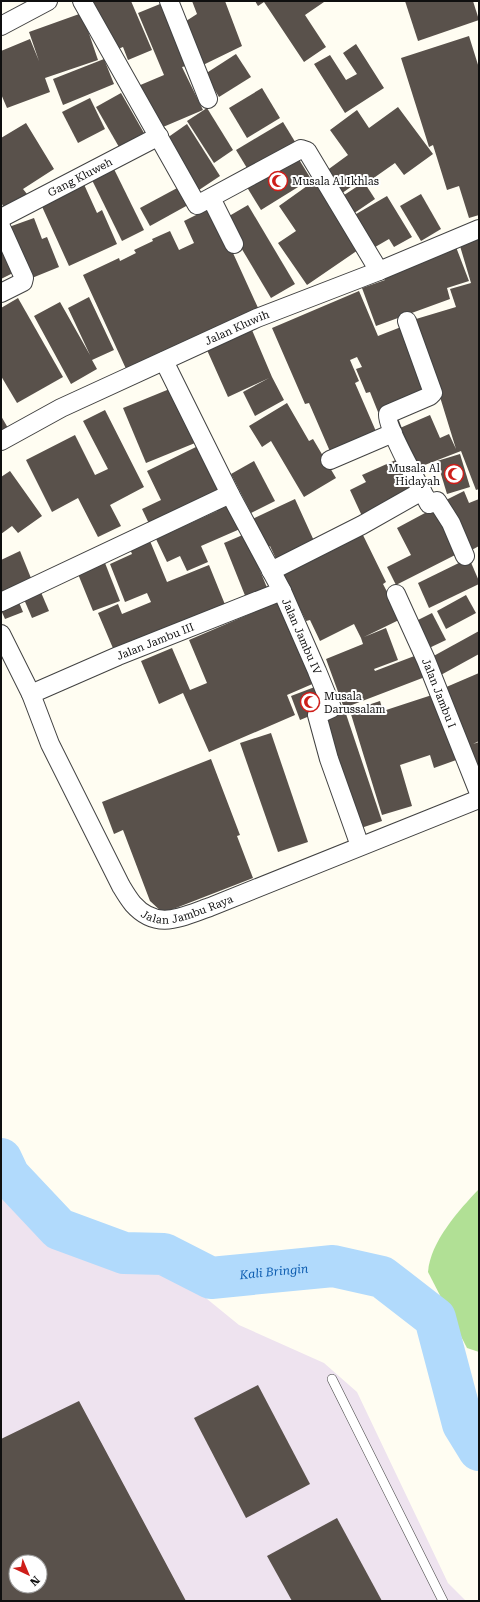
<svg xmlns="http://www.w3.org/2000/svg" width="480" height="1602" font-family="'Roboto Serif',serif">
	<rect width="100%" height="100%" fill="#fffdf2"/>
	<path fill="#eee3ef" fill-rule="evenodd" d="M1,1173L39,1228L112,1261L169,1268L239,1325L324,1363L357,1392L448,1583L466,1601H1ZM16,1562H40V1586H16Z"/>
	<path fill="#b1e095" d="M479,1189V1352L467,1348L428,1272C430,1242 459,1210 479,1189Z"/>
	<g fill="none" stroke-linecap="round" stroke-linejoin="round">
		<path stroke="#b1dafc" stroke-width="42" id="s1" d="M1,1159L9,1176L59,1229L124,1253L164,1254L211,1278L333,1266L382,1277L435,1318L463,1424L479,1450"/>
	</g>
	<g fill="#59514b" fill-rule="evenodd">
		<polygon points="91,1 131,1 152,50 128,60 123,47 113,51"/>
		<polygon points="192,1 225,1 242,46 203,65 183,23 197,14"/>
		<polygon points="255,1 323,1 324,2 305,15 326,47 304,62 264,2 258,6"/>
		<polygon points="405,1 473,1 479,20 418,41"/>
		<polygon points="160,4 186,66 182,67 203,110 156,130 138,86 164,75 138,13"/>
		<polygon points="82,13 98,60 45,78 50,92 7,108 1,94 1,51 30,39 39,61 29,32"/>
		<polygon points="469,36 479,68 479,215 469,218 459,186 447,190 433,145 429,147 401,58"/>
		<polygon points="356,44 384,88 345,113 314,64 330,55 346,80 357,74 343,53"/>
		<polygon points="236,54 251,77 219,97 205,74"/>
		<polygon points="104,59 114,84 63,105 53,79"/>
		<polygon points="262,88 280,118 247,138 229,108"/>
		<polygon points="121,93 144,133 119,147 96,107"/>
		<polygon points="90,98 105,129 78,143 62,112"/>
		<polygon points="398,107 433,154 404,175 395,163 368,182 365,177 338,196 322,174 348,155 330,130 357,110 369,128"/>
		<polygon points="207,108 233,150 214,163 187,121"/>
		<polygon points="283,122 297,145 250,173 236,150"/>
		<polygon points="26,123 54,169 23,189 27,194 4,208 1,202 1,138"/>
		<polygon points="187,124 220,176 199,190 167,138"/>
		<polygon points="295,153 311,179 261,210 245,184"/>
		<polygon points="113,167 144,230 122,241 91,178"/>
		<polygon points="82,180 97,213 102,210 117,244 69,266 39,200"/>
		<polygon points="314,181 361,248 307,285 278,243 296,231 279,206"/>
		<polygon points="364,182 375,199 350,216 338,199"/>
		<polygon points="179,187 188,205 150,226 140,208"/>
		<polygon points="421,194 441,229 421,241 400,206"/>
		<polygon points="387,196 412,237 394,247 389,239 370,250 351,217"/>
		<polygon points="248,205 295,284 271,298 224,219"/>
		<polygon points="212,207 259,310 127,371 83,275 119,258 120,261 136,253 134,250 153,241 152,239 170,231 179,250 194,243 184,221"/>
		<polygon points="34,218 42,239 47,237 59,267 27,280 6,228"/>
		<polygon points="479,238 479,489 476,490 461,451 417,468 400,428 430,415 440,438 449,434 456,449 416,319 456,307 450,289 471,283 460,246"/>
		<polygon points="1,243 15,272 1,279"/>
		<polygon points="456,247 469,281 447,288 450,299 376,326 362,288 385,280 383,274"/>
		<polygon points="359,291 378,336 401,327 428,391 378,412 370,392 366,393 356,369 362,367 357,357 350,360 359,381 355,383 378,436 332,456 309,403 305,404 272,328"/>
		<polygon points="89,297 114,350 92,360 97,369 71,384 34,316 60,302 90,355 68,308"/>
		<polygon points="18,298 63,377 17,403 1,376 1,308"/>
		<polygon points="252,330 272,377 284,400 255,416 243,392 269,378 228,397 207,350"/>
		<polygon points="172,388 195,443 146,463 123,408"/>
		<polygon points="287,403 309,441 313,439 336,478 304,497 271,441 262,447 249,426"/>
		<polygon points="105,410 144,487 110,505 121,526 98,537 78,498 52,512 26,460 75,435 95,475 108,469 83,421"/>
		<polygon points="1,416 8,428 1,432"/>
		<polygon points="198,446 222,496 152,530 142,509 161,500 147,471"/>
		<polygon points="460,454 470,487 447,494 437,461"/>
		<polygon points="398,459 413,491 362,516 350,490 366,482 362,475"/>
		<polygon points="254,461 275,501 251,513 231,474"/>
		<polygon points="10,471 42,516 18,533 12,526 1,534 1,477"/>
		<polygon points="464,491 469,503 479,499 479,546 468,552 444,501"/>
		<polygon points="227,499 240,529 201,546 208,562 187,571 180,556 167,562 156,539 217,511 215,505"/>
		<polygon points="295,499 315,543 277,561 270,546 264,549 250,520"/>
		<polygon points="438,506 461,552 396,585 387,567 411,555 397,528"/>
		<polygon points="361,531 386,582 383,584 401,619 364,637 386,628 398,660 374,669 375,671 417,655 425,677 344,708 326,659 363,644 361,638 354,624 320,641 310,620 306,621 283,574"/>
		<polygon points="245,534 268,590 246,598 224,543"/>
		<polygon points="150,541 167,582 209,565 226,607 115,653 98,613 118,604 122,614 151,602 147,593 125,602 110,564 132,554 130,549"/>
		<polygon points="20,551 33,583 1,597 1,560"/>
		<polygon points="469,558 479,581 479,584 429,608 418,583"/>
		<polygon points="105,563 120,601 93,611 78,574"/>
		<polygon points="40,590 49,611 32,618 23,597"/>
		<polygon points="466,595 476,613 446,629 437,611"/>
		<polygon points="18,600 23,612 5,619 1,610"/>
		<polygon points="282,600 317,682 287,695 295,715 209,752 183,693 159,704 141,661 172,648 190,690 207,683 189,640"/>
		<polygon points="432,613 446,640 427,649 414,622"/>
		<polygon points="479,631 479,654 439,676 430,658"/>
		<polygon points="479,673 479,741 473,744 479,742 479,772 444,688"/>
		<polygon points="320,685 329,708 300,720 291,696"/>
		<polygon points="435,694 459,759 434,768 430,755 400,765 412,806 382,815 350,711 380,701 383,711"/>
		<polygon points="344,708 382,821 358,829 320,716"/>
		<polygon points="271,733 308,842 278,852 240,743"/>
		<polygon points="211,759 240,835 237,836 253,878 163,913 150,901 123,830 114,834 102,802"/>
		<polygon points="258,1385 310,1484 246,1518 194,1418"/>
		<path d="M79,1401L186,1601H1V1439ZM16,1562H40V1586H16Z"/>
		<polygon points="337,1518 382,1601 292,1601 267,1556"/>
	</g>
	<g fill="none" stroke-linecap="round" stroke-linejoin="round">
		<g stroke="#424242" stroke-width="10">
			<polyline id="lane" points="332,1379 443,1601"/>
		</g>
		<g stroke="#424242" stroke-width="20">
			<g id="street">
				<polyline points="82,1 197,205 301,149 307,151 379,271"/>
				<polyline points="169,1 208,99"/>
				<polyline points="1,26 48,1"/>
				<polyline points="211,198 234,244"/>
				<path id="s2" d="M1,218L159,136"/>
				<polyline points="1,227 24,278 23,282 1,293"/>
				<path d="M407,321L433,393L430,396L388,414C385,425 422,491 429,504L437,501L451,523L465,556"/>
				<path id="s3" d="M164,361L230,494L282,591L317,671L332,708L317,715L329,759L360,846"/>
				<path id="s4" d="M1,441L61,408L257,318L379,271L479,229"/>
				<polyline points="330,460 393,433"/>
				<polyline points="271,571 362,525 422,491"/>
				<path id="s5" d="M396,594L426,660L479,793"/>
				<polyline points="1,602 230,494"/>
				<path id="s6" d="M1,634L31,694L50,744L121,886C124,891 128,898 133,904C157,931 181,917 210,907L479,799"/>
				<path id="s7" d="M31,694L118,656L282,591"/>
			</g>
		</g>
		<use href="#lane" stroke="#fff" stroke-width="9"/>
		<use href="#street" stroke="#fff" stroke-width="18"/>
	</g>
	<defs>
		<g id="mosque-ring" transform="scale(1)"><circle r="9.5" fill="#fff" stroke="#ce1e19" stroke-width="1.5"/><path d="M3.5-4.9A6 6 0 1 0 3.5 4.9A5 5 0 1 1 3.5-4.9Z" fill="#ce1e19"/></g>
	</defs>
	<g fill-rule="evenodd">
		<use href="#mosque-ring" x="278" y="181"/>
		<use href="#mosque-ring" x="454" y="474"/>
		<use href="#mosque-ring" x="310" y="702"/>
	</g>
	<g text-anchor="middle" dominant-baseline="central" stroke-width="4" stroke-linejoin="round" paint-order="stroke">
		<g font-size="11" fill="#0f0f0f" stroke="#fff">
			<text stroke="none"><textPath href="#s2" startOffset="89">Gang Kluweh</textPath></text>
			<text stroke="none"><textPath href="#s4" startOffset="262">Jalan Kluwih</textPath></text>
			<text stroke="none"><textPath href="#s3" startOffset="308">Jalan Jambu IV</textPath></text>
			<text stroke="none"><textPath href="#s7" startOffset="135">Jalan Jambu III</textPath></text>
			<text stroke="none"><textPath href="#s5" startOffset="108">Jalan Jambu I</textPath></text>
			<text stroke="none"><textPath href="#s6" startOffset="361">Jalan Jambu Raya</textPath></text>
		</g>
		<g font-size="11" fill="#0f0f0f" stroke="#fff" text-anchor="start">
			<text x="292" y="181">Musala Al Ikhlas</text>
			<text x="440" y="468" text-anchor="end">Musala Al<tspan x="440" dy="13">Hidayah</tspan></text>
			<text x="324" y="696">Musala<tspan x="324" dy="13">Darussalam</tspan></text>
		</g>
		<g font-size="12" font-style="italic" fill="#0b5baf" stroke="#fff">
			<text stroke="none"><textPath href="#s1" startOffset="317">Kali Bringin</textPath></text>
		</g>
	</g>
	<rect width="480" height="1602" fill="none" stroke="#0f0f0f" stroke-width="4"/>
	<g transform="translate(28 1574) rotate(136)"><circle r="19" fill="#ffffff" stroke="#9f9f9f"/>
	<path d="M0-3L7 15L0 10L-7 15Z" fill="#ce1e19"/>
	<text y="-6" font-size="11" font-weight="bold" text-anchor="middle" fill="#0f0f0f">N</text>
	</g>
</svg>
